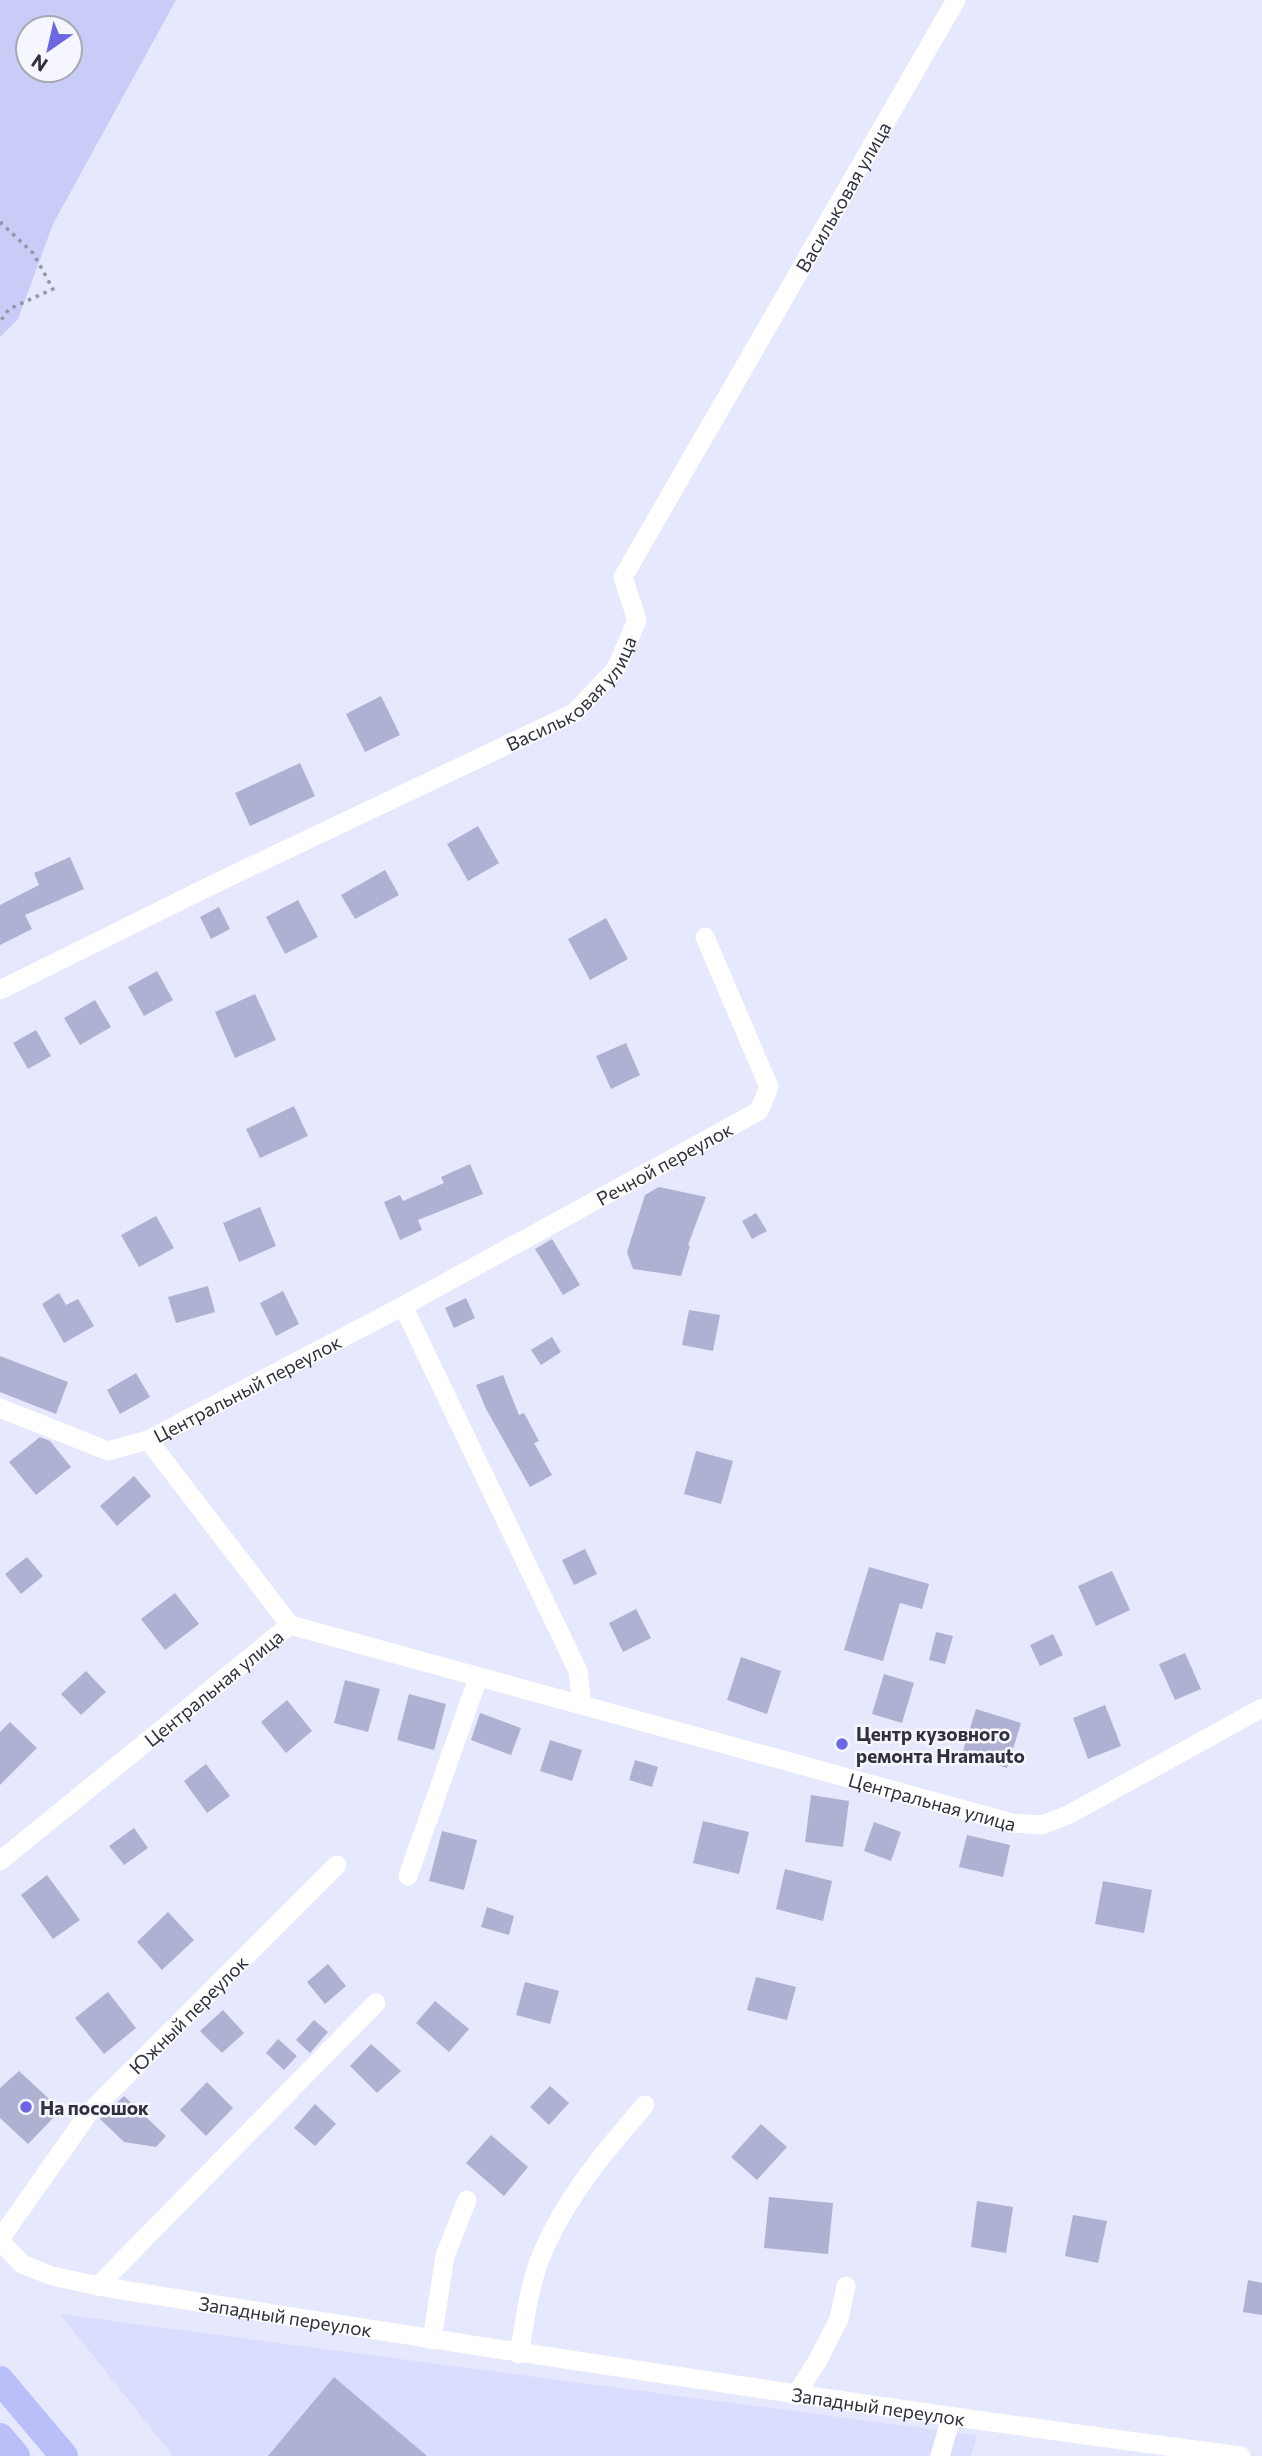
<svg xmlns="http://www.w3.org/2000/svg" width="1262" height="2456" font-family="Commissioner,sans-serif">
	<rect width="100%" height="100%" fill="#e6e8fd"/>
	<polygon fill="#dbddfe" points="60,2314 952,2432 977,2436 971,2456 173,2456"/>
	<path fill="#c9ccf6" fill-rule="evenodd" d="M0,0H176L53,224L18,319L0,337ZM28,28H70V70H28Z"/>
	<g fill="#afb1d2">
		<polygon points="381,696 400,735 365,752 346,714"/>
		<polygon points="300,763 315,796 250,826 235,793"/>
		<polygon points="478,826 499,863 468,881 447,844"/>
		<polygon points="70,857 84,889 25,915 32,929 0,945 0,905 39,885 34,873"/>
		<polygon points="385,870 399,895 355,919 341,895"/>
		<polygon points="298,900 318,937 285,954 266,917"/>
		<polygon points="219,907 230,929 211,939 200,917"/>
		<polygon points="606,918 628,959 590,980 568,939"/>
		<polygon points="157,971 173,1000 144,1016 128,987"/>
		<polygon points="255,994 276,1040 235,1058 215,1012"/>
		<polygon points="95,1000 111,1027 80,1045 64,1018"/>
		<polygon points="36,1030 51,1056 28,1069 13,1043"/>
		<polygon points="626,1043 640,1075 611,1089 596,1056"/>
		<polygon points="294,1106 308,1136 260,1158 246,1129"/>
		<polygon points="470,1164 483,1194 418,1220 422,1230 400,1240 384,1202 400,1195 403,1201 444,1183 441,1177"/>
		<polygon points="659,1187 706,1197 688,1245 690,1246 681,1276 633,1269 627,1252 645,1195"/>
		<polygon points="260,1207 276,1246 239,1262 223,1223"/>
		<polygon points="756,1213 767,1231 752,1239 742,1221"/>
		<polygon points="156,1216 174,1248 139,1267 121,1235"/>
		<polygon points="552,1239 580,1285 563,1295 535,1249"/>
		<polygon points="208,1286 215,1312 176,1323 168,1297"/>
		<polygon points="283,1291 299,1324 276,1336 260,1303"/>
		<polygon points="59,1293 66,1305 78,1299 94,1326 64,1343 42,1304"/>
		<polygon points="466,1298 475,1318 454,1328 445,1308"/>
		<polygon points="689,1310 720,1315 713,1351 682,1345"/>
		<polygon points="552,1337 561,1352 541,1365 531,1350"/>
		<polygon points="0,1356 68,1382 56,1414 0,1392"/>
		<polygon points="136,1373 150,1397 120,1414 107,1390"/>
		<polygon points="503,1375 519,1415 524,1413 539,1441 534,1443 552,1475 530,1487 486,1409 476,1385"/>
		<polygon points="40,1437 50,1441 71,1467 36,1495 9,1462"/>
		<polygon points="696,1451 733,1461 721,1504 684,1494"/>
		<polygon points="134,1476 151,1496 117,1526 100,1506"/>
		<polygon points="585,1549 597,1574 574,1585 562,1560"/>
		<polygon points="27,1557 43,1576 21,1594 5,1574"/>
		<polygon points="869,1567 929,1584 922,1609 900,1603 883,1661 844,1650"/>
		<polygon points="1112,1571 1130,1610 1096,1626 1078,1586"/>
		<polygon points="175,1593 199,1624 165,1650 141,1619"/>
		<polygon points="636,1609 651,1638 623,1652 609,1623"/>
		<polygon points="936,1632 953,1636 945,1664 929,1660"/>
		<polygon points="1053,1634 1063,1655 1040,1666 1030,1645"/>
		<polygon points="1185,1653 1201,1689 1175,1700 1159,1664"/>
		<polygon points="741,1657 781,1671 767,1714 727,1700"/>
		<polygon points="86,1671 106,1692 81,1715 61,1694"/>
		<polygon points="884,1674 914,1683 902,1723 872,1714"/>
		<polygon points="345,1680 380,1689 368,1732 334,1723"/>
		<polygon points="409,1694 446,1704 434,1750 397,1740"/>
		<polygon points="287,1700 312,1731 286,1753 261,1722"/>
		<polygon points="1105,1705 1121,1746 1088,1759 1073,1718"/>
		<polygon points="976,1709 1021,1723 1007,1768 962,1754"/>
		<polygon points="480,1713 521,1728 511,1755 471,1740"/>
		<polygon points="10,1722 37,1748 0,1785 0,1732"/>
		<polygon points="550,1740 582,1750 572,1781 540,1771"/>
		<polygon points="635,1760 658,1767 652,1787 629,1780"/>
		<polygon points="206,1764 230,1796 207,1813 184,1781"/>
		<polygon points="811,1795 849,1801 843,1847 805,1842"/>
		<polygon points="703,1821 749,1832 739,1874 693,1863"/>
		<polygon points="874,1822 901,1832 891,1861 864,1851"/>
		<polygon points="134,1828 148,1848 124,1865 109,1846"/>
		<polygon points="442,1831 477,1840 464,1890 429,1881"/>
		<polygon points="967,1835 1010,1845 1003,1877 959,1867"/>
		<polygon points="785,1869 832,1881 823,1921 776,1909"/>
		<polygon points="47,1875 80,1920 53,1939 21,1895"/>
		<polygon points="1103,1881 1152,1890 1144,1933 1095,1924"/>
		<polygon points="487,1907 514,1916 509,1935 481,1927"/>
		<polygon points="168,1912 194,1940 162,1970 137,1942"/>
		<polygon points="328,1964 346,1986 325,2004 307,1982"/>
		<polygon points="756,1977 796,1987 787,2020 747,2010"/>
		<polygon points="525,1982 559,1991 550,2024 516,2015"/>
		<polygon points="108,1992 136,2028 104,2054 75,2018"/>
		<polygon points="435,2001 469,2029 449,2052 416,2023"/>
		<polygon points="223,2010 244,2033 222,2053 200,2031"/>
		<polygon points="314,2020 328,2032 310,2053 296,2040"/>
		<polygon points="278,2039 297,2056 284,2070 266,2053"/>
		<polygon points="371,2044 401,2071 377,2093 350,2066"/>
		<polygon points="19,2071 61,2110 28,2144 0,2118 0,2088"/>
		<polygon points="207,2082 233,2108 206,2136 180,2110"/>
		<polygon points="550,2086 569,2103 549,2125 530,2107"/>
		<polygon points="124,2096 166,2136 156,2147 124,2142 100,2119"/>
		<polygon points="315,2104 336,2124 315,2146 294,2128"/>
		<polygon points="761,2124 787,2147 757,2180 731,2157"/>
		<polygon points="491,2135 528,2167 504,2196 466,2163"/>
		<polygon points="769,2197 833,2203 828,2254 764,2248"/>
		<polygon points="977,2201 1013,2207 1006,2253 971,2247"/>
		<polygon points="1073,2215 1107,2221 1098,2263 1065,2256"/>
		<polygon points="1248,2280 1262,2283 1262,2315 1243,2312"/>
		<polygon points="334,2377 427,2456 268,2456"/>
	</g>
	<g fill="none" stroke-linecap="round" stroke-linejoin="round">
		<polyline stroke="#9496a7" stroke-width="3.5" stroke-dasharray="3.5 5" stroke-linecap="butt" points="0,222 33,253 53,289 9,309 0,322"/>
		<g stroke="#fff" stroke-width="19">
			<path id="s1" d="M0,990L212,885L574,713L616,669L637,620L623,577L956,0"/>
			<polyline points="403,1306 578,1671 582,1705"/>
			<polyline points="0,1408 108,1451 148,1440"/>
			<path id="s2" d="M290,1625L148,1440L403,1306L759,1111L769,1087L705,937"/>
			<path id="s3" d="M0,1861L290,1625L1012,1823L1042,1825L1068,1815L1262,1708"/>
			<polyline points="408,1876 478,1678"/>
			<path id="s4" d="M0,2239L88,2114L337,1865"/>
			<path id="s5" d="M0,2241L22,2264L52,2276L98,2286C478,2347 859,2406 1241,2456"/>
			<polyline points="98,2286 376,2003"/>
			<polyline points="432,2340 445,2256 467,2200"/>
			<path d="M519,2354C525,2323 528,2289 540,2259C563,2201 604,2152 645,2105"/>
			<polyline points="796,2395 818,2360 839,2319 846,2286"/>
			<polyline points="940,2456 951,2418"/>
		</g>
		<g stroke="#babef9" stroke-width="28">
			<polyline points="0,2380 64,2456"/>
			<polyline points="0,2437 16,2456"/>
		</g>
	</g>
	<g fill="#6e67e2" stroke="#f6f7fe" stroke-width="2.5">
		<circle cx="842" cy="1744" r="7"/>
		<circle cx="26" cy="2107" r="7"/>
	</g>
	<g text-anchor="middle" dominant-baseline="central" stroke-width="5" stroke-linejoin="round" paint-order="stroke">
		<g font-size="19" fill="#30313e" stroke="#f6f7fe">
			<text stroke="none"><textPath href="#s1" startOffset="1236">Васильковая улица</textPath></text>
			<text stroke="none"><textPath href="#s1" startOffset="648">Васильковая улица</textPath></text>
			<text stroke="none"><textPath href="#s2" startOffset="819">Речной переулок</textPath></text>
			<text stroke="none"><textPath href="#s2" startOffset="345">Центральный переулок</textPath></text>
			<text stroke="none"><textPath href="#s3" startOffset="275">Центральная улица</textPath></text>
			<text stroke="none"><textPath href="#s3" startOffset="1040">Центральная улица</textPath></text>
			<text stroke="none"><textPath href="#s4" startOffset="294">Южный переулок</textPath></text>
			<text stroke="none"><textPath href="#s5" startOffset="301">Западный переулок</textPath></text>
			<text stroke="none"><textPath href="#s5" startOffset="901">Западный переулок</textPath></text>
		</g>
		<g font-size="19" font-weight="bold" fill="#30313e" stroke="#f6f7fe" text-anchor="start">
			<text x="856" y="1733">Центр кузовного<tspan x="856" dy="22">ремонта Hramauto</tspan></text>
			<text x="40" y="2107">На посошок</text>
		</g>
	</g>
	<g transform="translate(49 49) rotate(214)"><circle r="33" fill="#f6f7fe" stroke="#a7a8b1" stroke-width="2"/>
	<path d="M0-5L12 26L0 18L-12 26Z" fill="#6e67e2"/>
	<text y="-10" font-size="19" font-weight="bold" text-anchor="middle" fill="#30313e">N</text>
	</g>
</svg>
